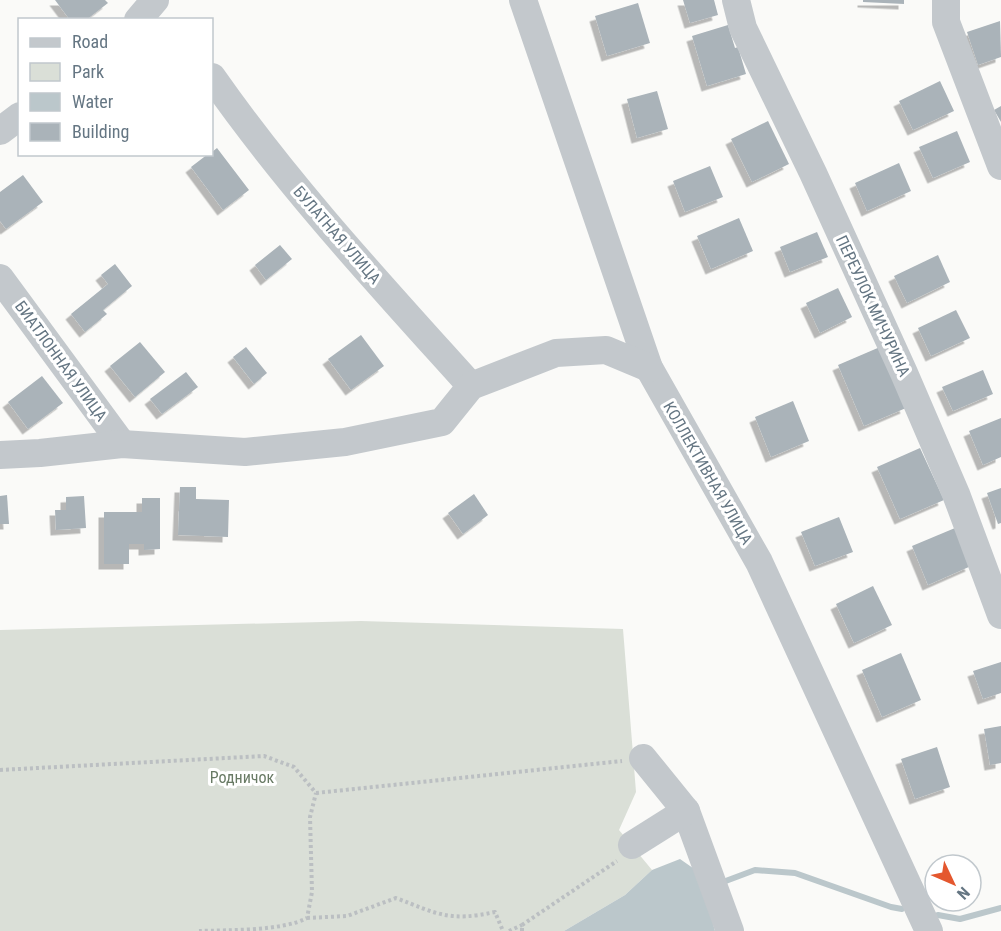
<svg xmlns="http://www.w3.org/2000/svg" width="1001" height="931" font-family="'Roboto Condensed',sans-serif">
	<defs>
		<filter id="shadow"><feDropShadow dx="-5.5" dy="5.5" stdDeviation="0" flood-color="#0004"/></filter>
	</defs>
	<rect width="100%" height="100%" fill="#fafaf8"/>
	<polygon fill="#dadfd7" points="361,621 623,629 636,792 619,830 652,870 625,895 564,931 0,931 0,630"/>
	<polygon fill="#bbc7cb" points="680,859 700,873 715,931 564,931 625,895 652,870"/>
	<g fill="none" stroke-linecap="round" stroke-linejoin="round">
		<g stroke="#bbc7cb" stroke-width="6">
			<polyline points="723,882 755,870 795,873 891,907 902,909"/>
			<polyline points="938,915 960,919 1001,908"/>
		</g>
	</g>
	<g fill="#aab3b9" filter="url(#shadow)">
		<polygon points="55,0 105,0 108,3 86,20 70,20"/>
		<polygon points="683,0 714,0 718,15 690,23"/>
		<polygon points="863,0 904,0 904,4 863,2"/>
		<polygon points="638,3 650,43 607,56 595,16"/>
		<polygon points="1000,21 1001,57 978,65 967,32"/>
		<polygon points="728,25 735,48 738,47 746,74 707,86 692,36"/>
		<polygon points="940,81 954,111 913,130 899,101"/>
		<polygon points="657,91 668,129 637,138 627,99"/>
		<polygon points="1001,106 1001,122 994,110"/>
		<polygon points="768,121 789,164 752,182 731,139"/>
		<polygon points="957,131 970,162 933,178 919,147"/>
		<polygon points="217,148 249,190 223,210 191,167 208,154 212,154 212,152"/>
		<polygon points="899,163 911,191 867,211 855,183"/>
		<polygon points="710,166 723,197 685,212 673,181"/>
		<polygon points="23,175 43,202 6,229 0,221 0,192"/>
		<polygon points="739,218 753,251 711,269 697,236"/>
		<polygon points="817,232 828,257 790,272 780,247"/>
		<polygon points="280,245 292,259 266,280 255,265"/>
		<polygon points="938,255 950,282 907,303 894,276"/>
		<polygon points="115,264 132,286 103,310 107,314 85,332 71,314 108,284 101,275"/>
		<polygon points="838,288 852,317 820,333 806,303"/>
		<polygon points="956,310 970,338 931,356 918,328"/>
		<polygon points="361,335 384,366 351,390 328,359"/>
		<polygon points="140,342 165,372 135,397 110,366"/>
		<polygon points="246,347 267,373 254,384 233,357"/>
		<polygon points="880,347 906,408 864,426 838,365"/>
		<polygon points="983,370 993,394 953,411 942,387"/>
		<polygon points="186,372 198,387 162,414 150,399"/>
		<polygon points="42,376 63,403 28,429 8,402"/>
		<polygon points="793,401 809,441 771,457 755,417"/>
		<polygon points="1001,418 1001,457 983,465 969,431"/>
		<polygon points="920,448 944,500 900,519 877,467"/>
		<polygon points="180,487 196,487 196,499 229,500 228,537 178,535"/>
		<polygon points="1001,488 1001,523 998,524 987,493"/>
		<polygon points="474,494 488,515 463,534 448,513"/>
		<polygon points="7,495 9,524 0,524 0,496"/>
		<polygon points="84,496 86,528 56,530 55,510 66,510 66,497"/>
		<polygon points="142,498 160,498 160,549 144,550 144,544 129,544 129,564 104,564 104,512 142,512"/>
		<polygon points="839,517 853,552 815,566 801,532"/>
		<polygon points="955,528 971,566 928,585 912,546"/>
		<polygon points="873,586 892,625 854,643 836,604"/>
		<polygon points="901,653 921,700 882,717 862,670"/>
		<polygon points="1001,662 1001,693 983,699 973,671"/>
		<polygon points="1001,726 1001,763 990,765 984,729"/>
		<polygon points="937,747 950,787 915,799 901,759"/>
	</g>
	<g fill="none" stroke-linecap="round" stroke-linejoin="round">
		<g stroke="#bbbfc2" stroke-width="4" stroke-dasharray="3 3" stroke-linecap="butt">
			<polyline points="0,770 264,756 294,767 316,793"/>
			<polyline points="316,793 622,761"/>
			<path d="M307,918L347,916L396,898C438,914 449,922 495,912L503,931"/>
			<path d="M199,931C229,930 283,931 307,918L312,892L310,817L316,793"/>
			<polyline points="509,931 522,925"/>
			<polyline points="522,931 522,925 617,861"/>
		</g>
		<g stroke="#c3c8cc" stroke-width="28">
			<polyline points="523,0 649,368 759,562 929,931"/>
			<polyline points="736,0 743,28 813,173 904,373 956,494 1001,615"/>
			<polyline points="946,0 946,22 1001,166"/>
			<polyline points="138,20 155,0"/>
			<path d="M212,77C289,187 381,286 471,386"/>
			<polyline points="0,131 20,116"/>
			<polyline points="0,278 122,444"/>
			<polyline points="0,455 40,453 122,444 245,452 345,442 442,422 471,386 556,353 606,350 649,368"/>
			<polyline points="643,758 686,811 730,931"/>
			<polyline points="632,845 686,811"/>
		</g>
	</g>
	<g text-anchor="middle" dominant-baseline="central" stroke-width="6" stroke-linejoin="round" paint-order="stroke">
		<g font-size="16" fill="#657683" stroke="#fff">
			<text transform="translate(337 235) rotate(49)">БУЛАТНАЯ УЛИЦА</text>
			<text transform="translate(873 306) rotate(65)">ПЕРЕУЛОК МИЧУРИНА</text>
			<text transform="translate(61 361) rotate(54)">БИАТЛОННАЯ УЛИЦА</text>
			<text transform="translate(708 473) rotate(60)">КОЛЛЕКТИВНАЯ УЛИЦА</text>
		</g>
		<g font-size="16" fill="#687a64" stroke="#fff">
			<text x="242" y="777">Родничок</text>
		</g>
	</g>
	<rect x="18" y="18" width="195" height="138" fill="#ffffff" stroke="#c1c8cd" stroke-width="1.5"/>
	<rect x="30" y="38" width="30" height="9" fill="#c3c8cc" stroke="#c1c8cd" stroke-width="1.5"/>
	<text x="72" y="48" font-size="18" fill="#657683">Road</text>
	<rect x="30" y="63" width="30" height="18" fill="#dadfd7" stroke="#c1c8cd" stroke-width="1.5"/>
	<text x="72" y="78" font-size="18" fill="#657683">Park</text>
	<rect x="30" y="93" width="30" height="18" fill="#bbc7cb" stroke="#c1c8cd" stroke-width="1.5"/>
	<text x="72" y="108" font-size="18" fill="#657683">Water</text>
	<rect x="30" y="123" width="30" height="18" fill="#aab3b9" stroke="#c1c8cd" stroke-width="1.5"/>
	<text x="72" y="138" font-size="18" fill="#657683">Building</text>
	<g transform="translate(953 883) rotate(134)"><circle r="28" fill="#ffffff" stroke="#c1c8cd" stroke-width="1.5"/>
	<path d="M0-4.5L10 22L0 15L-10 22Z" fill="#e4572e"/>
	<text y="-9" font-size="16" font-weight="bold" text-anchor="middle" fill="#657683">N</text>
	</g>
</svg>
